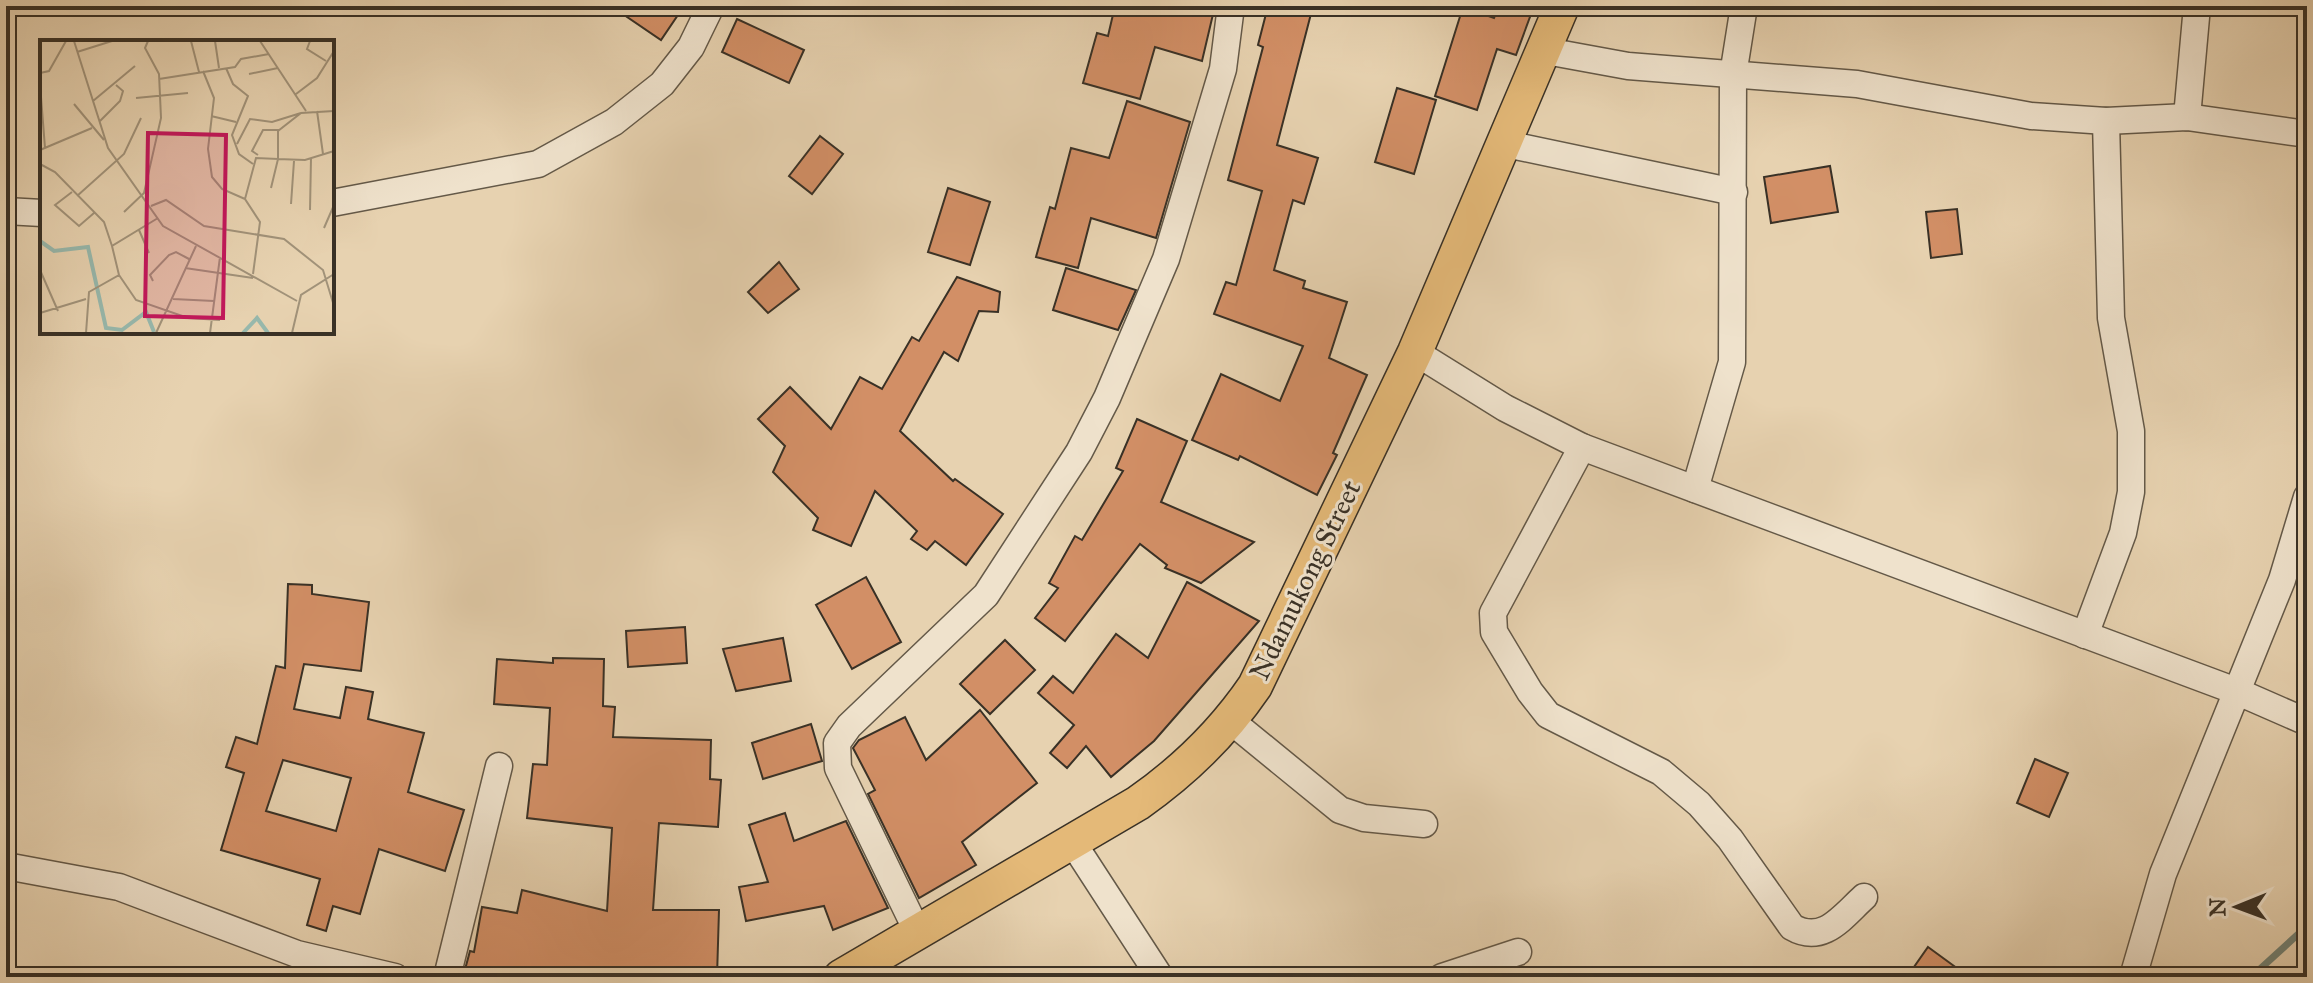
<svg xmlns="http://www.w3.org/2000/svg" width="2313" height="983" font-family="'IM FELL Great Primer',serif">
	<rect width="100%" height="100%" fill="#e7d2b0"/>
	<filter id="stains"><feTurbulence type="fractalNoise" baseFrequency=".0025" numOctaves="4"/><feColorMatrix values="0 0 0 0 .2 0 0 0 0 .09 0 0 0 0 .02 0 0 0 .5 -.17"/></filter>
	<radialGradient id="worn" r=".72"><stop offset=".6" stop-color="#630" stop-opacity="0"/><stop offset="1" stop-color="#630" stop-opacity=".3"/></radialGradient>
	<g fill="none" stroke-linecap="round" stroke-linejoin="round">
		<polyline stroke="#718276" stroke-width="7" points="2261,977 2260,969 2307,926"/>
	</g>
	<g fill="#d28f66" stroke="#393126" stroke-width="2" fill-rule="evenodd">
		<polygon points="611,6 684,6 661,40"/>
		<polygon points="1115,6 1200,6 1214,10 1202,61 1155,47 1140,99 1083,83 1097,33 1108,36"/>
		<polygon points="1268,6 1313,6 1277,145 1318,158 1304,204 1293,200 1274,270 1305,281 1303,288 1347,302 1329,358 1367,375 1333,453 1337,455 1317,495 1240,456 1238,460 1192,440 1221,374 1280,401 1303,346 1214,314 1226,282 1236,285 1262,191 1228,180 1263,47 1258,45"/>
		<polygon points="1499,6 1534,6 1516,55 1497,49 1477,110 1435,96 1463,7 1494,18"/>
		<polygon points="737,19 804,50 789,83 722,52"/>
		<polygon points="1397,88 1436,100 1414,174 1375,162"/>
		<polygon points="1127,101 1190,122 1156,238 1091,218 1078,268 1036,257 1050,207 1055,209 1071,148 1109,158"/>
		<polygon points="820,136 843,154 812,194 789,176"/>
		<polygon points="1830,166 1838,212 1771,223 1764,177"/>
		<polygon points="948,188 990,202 970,265 928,252"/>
		<polygon points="1957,209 1962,254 1931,258 1926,212"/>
		<polygon points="779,262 799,289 768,313 748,292"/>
		<polygon points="1066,268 1136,290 1118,330 1053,310"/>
		<polygon points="957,277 1000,292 998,312 979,311 958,361 944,352 900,431 953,481 955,479 1003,514 966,565 935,541 927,550 911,539 917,531 875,491 851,546 813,530 818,518 773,472 785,446 758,419 790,387 831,429 860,377 882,389 912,337 919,341"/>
		<polygon points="1137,419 1187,441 1161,502 1254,542 1201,583 1165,568 1167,565 1140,544 1065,641 1035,618 1058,588 1049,583 1075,536 1082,540 1123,471 1116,468"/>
		<polygon points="866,577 901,642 852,669 816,605"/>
		<polygon points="1187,582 1259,621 1154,741 1111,777 1086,746 1067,768 1050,753 1074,725 1038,693 1053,676 1073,693 1116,634 1148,658"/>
		<path d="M288,584L312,585V594L369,602L361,671L304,664L294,709L340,718L346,687L373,692L368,719L424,733L408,792L464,810L445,871L379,849L360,914L333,906L326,931L307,925L320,879L221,850L244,773L226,767L236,737L257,744L276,666L285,668ZM283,760L351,778L336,831L266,811Z"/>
		<polygon points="685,627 687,663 628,667 626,631"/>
		<polygon points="783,638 791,681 736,691 723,649"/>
		<polygon points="1005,640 1035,670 990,714 960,684"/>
		<polygon points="553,658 604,659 603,706 615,707 613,737 711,740 710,779 721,780 718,827 659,823 653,910 719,910 717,977 463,977 470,951 474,952 482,907 517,913 522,890 607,911 612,828 527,818 533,764 547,765 550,708 494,704 497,659 553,663"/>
		<polygon points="980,710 1037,783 962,842 976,865 919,898 868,794 875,790 853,748 859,740 905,717 926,760"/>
		<polygon points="811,724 822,761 763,779 752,743"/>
		<polygon points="2035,759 2068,773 2049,817 2017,803"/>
		<polygon points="785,813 794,841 846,821 888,908 833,930 824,906 746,921 739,887 768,882 749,825"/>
		<polygon points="1928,947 1969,977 1907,977"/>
	</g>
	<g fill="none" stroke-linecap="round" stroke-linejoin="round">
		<g stroke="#645948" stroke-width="29">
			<g id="minor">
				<polyline points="1546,51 1628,66 1857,84 2031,116 2106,121 2187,117 2307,134"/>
				<polyline points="2187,117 2197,6"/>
				<polyline points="1506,144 1734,192"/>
				<polyline points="332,203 538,164 614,122 662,84 691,47 711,6"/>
				<polyline points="6,211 42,213"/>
				<polyline points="1415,352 1505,408 1582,447 2236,691 2307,722"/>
				<path d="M1582,447L1493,613L1494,632L1530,692L1548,715L1661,772L1699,804L1730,839L1792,927C1823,945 1842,917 1864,897"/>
				<polyline points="1695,489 1732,362 1733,75 1744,6"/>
				<polyline points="2085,635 2123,533 2131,492 2131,431 2111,318 2106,121"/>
				<polyline points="1231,721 1340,810 1364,818 1424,824"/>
				<polyline points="1071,840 1160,977"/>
				<polyline points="6,866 119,887 297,954 395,977"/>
				<polyline points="918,933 838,768 837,743 849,726 986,595 1079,452 1107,398 1166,259 1223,69 1231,6"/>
				<polyline points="447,977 499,766"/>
				<polyline points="1442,977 1518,952"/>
				<polyline points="2133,977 2163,874 2282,580 2307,497"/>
			</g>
		</g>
		<g stroke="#393126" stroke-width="37">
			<path id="major" d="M841,977L1138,803C1185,770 1223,733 1255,686L1415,352L1562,6"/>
		</g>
		<use href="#minor" stroke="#efe2cc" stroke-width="26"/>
		<use href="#major" stroke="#e4b978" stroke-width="34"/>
	</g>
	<g text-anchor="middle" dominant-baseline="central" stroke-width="6" stroke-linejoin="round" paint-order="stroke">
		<g font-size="28" fill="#393126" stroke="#efe2cc">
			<text transform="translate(1305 580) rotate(-64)">Ndamukong Street</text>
		</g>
	</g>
	<g transform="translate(40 40)">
		<rect width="294" height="294" fill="#e7d2b0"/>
		<path fill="none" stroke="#97b8ac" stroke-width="4" d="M0,201L14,211L48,207L66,288L82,290L106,272L114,292M203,293L217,278L228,293"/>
		<path fill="none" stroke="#a19279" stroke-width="2" d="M34,1L68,108L123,186L257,261M151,1L159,32M175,1L179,28M220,1L266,71M270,1L267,9L286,21M37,12L72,1M186,28L193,44L208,56L192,95L199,114L213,124M163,31L174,58L168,109L172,137L182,149L205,159M0,33L9,31L26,1M209,34L238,28M119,39L195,27L201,19L229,14M0,44L5,108M256,54L277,38L294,11M96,58L148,53M53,61L95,26M34,64L64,100M277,71L283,114M171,76L196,82M59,82L80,61L83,51L76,45M197,104L210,79L232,82L261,73M0,110L52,88M218,115L212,111L223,90H239M0,124L15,132L64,182L72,206M231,148L238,119L265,120L294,111M32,152L15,165L39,186L54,173M37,156L84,114L101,78M251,164L254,121M111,166L126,160L164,186L244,199L283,230L294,266M270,170L271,118M84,172L104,153L121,78L119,34L105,8L108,1M284,188L294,165M99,190L109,213M145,228L213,238M0,230L18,271M213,234L220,182L205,159L216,118L238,119V91L261,73L294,71M79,235L96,260L148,278L180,280M113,241L110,235L129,215L136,212L149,219M133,259L174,261M0,273L46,259M46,293L49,252L79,235L72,206L118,178M116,293L156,206M170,293L180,217M252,293L261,255L294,234"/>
		<path fill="#c2185b" fill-opacity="0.15" stroke="#c2185b" stroke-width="4" d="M108,93L186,95L183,278L105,276Z"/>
		<rect width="294" height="294" fill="none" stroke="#393126" stroke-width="4"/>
	</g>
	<rect width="2313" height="983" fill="none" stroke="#e7d2b0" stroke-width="32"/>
	<rect x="8" y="8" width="2297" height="967" fill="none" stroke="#393126" stroke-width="4"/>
	<rect x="16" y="16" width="2281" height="951" fill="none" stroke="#393126" stroke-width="2"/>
	<g transform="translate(2237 907) rotate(269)" stroke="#efe2cc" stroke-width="6" paint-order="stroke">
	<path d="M0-6L14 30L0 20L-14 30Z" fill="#393126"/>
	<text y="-12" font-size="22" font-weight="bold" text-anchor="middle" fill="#393126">N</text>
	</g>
	<rect width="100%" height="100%" filter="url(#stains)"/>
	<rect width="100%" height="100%" fill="url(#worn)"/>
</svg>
